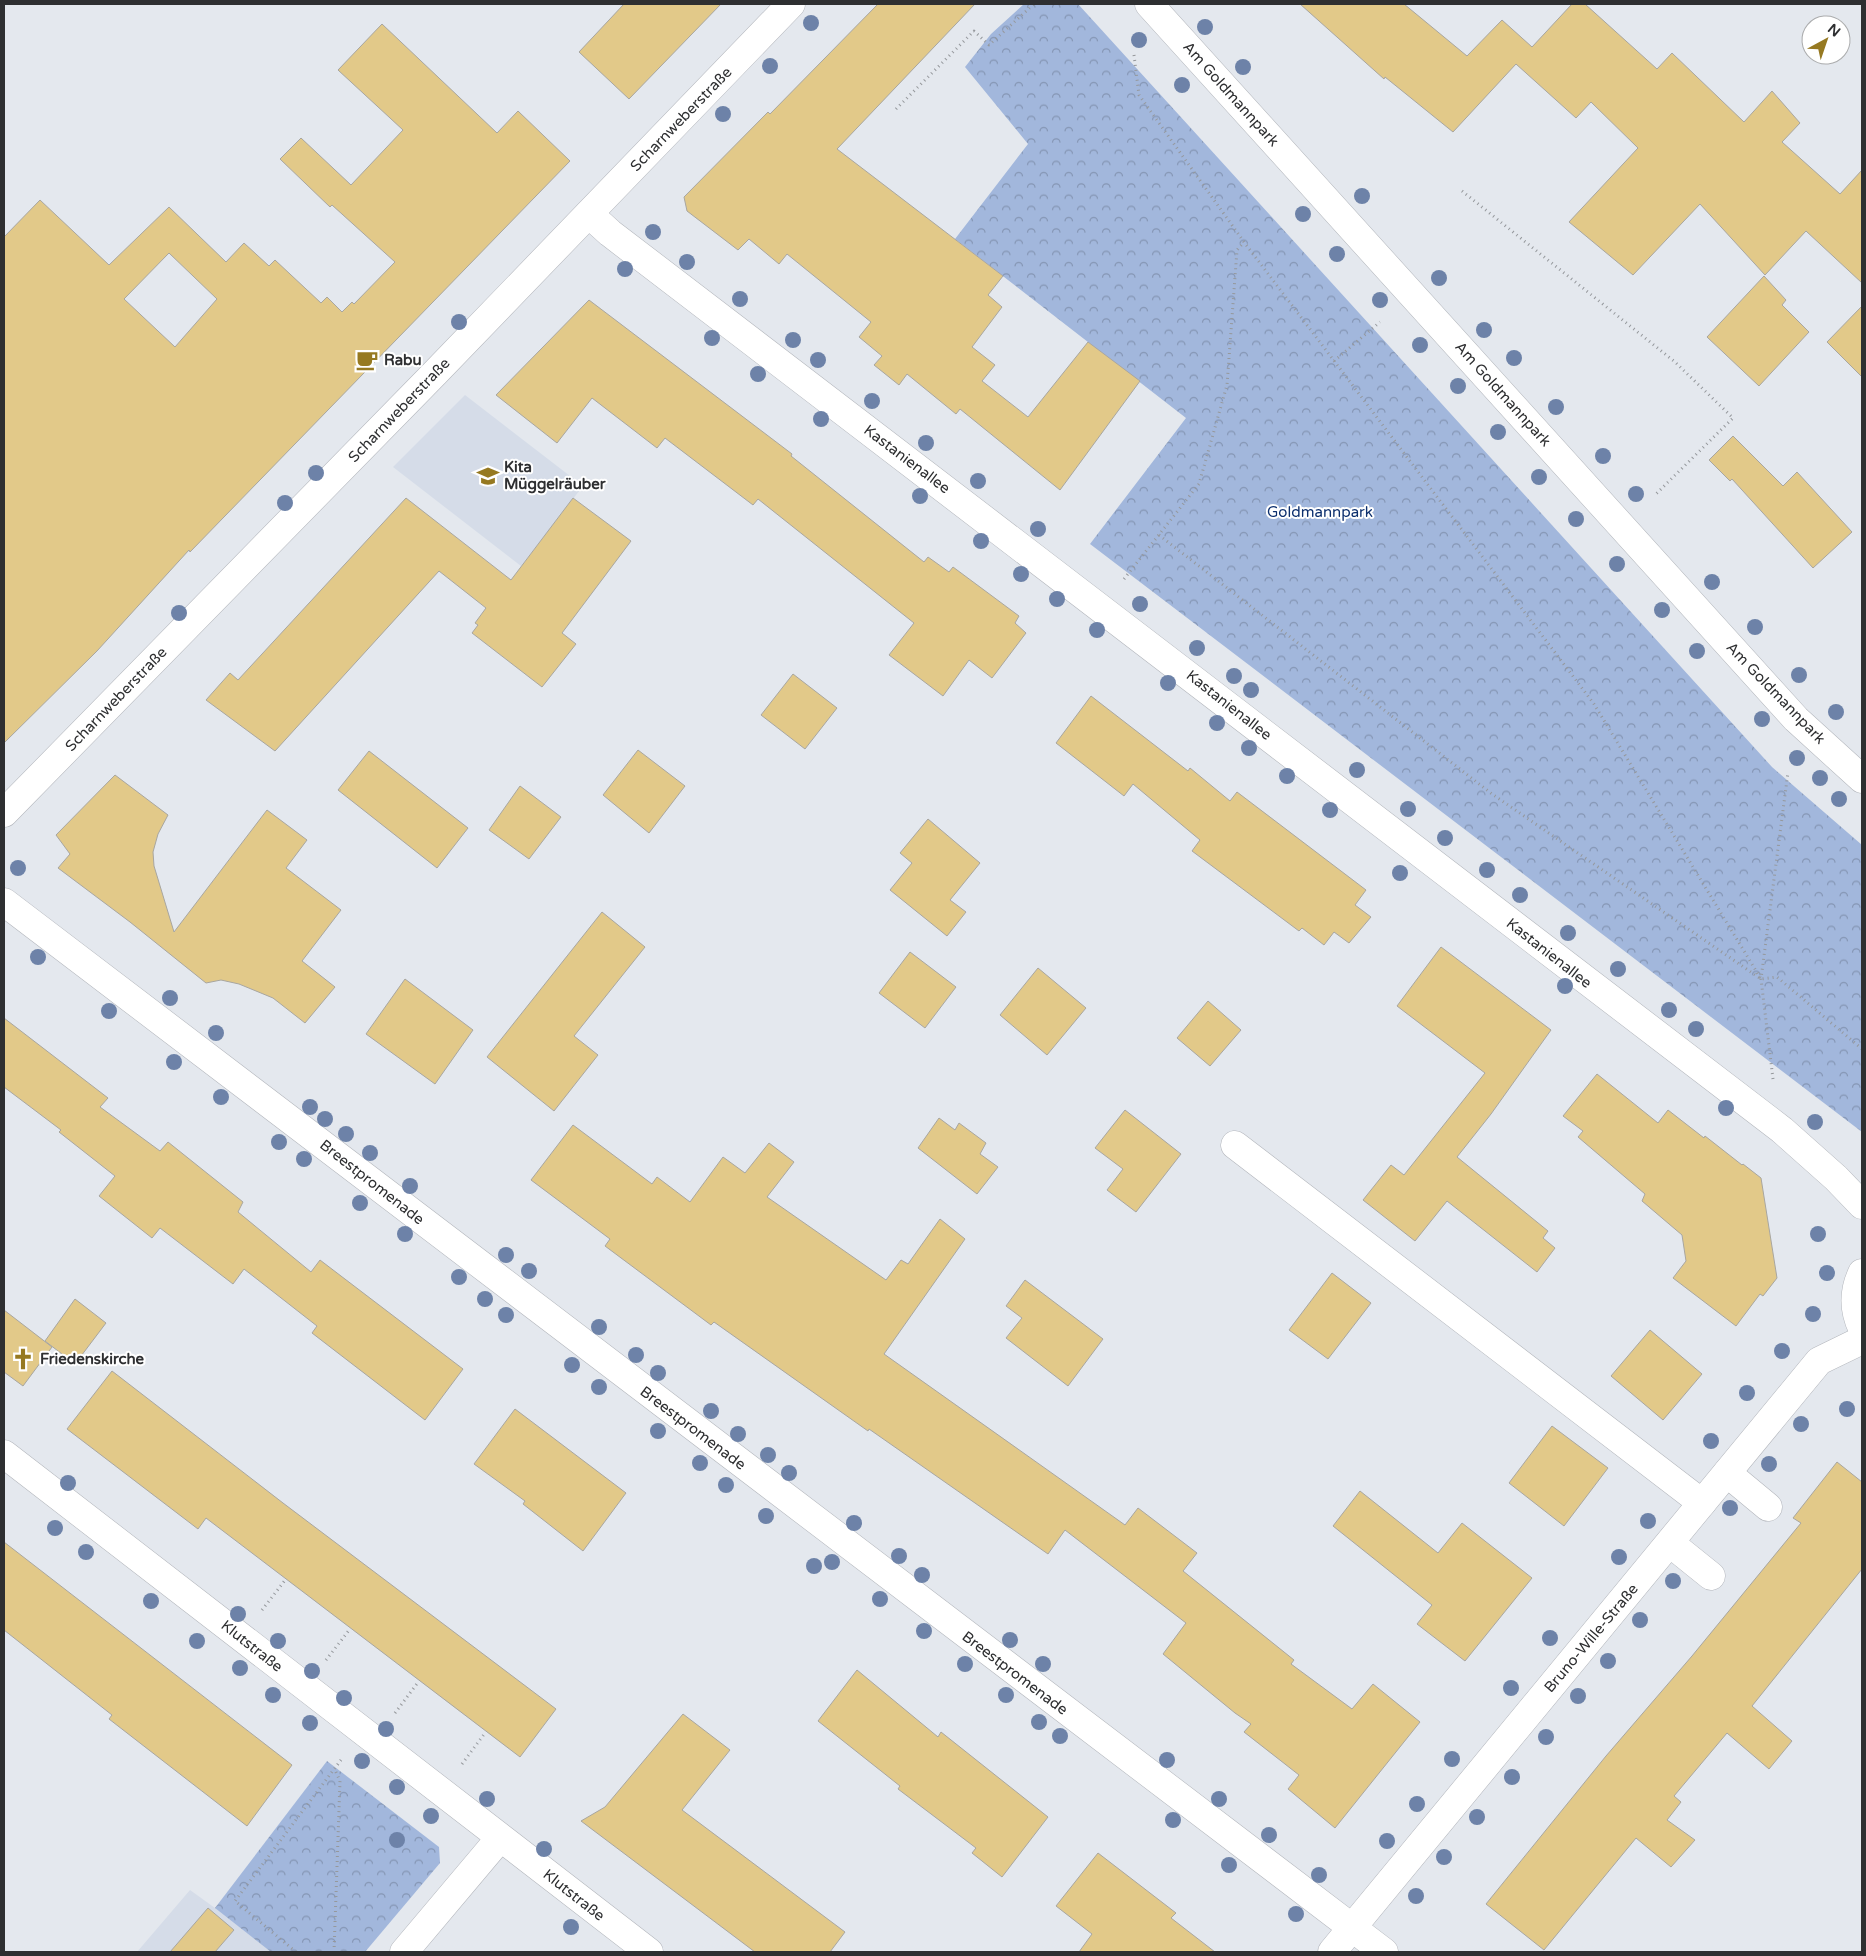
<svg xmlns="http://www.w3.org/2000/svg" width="1866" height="1956" font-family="'Varela Round',sans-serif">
	<defs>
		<pattern id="park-crowns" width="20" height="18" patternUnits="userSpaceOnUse" patternTransform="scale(1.25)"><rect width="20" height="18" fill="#a2b7dc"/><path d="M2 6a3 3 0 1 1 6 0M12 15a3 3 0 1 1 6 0" fill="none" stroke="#8495b3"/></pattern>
	</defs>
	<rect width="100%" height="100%" fill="#e4e8ee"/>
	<g fill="#d5dce8">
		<polygon points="465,395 583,486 521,566 393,467"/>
		<polygon points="190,1890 215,1908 271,1952 137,1952"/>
	</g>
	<g fill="url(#park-crowns)">
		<polygon points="1024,4 1078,4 1772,767 1862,845 1862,1132 1090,544 1186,418 955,239 1028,144 965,67 991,34"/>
		<polygon points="327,1761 439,1847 440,1863 365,1952 271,1952 215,1908"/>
	</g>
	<g fill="#e2c989" stroke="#a8a6a0" fill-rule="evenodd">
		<polygon points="624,4 721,4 629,99 579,52"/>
		<polygon points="878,4 975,4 837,149 1003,276 988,295 1002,307 972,347 995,365 982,381 1028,417 1088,342 1140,381 1060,490 960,409 956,414 907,374 899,385 874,365 882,356 859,337 871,322 787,254 779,264 749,239 738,250 687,211 684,197 768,112 770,114"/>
		<polygon points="1300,4 1404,4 1467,56 1502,20 1532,47 1572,4 1585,4 1657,69 1672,53 1744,122 1772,91 1800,123 1782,142 1840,194 1862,170 1862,283 1806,231 1765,275 1700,204 1633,275 1569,222 1638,148 1591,102 1576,118 1516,64 1453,132 1385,77 1384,79"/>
		<path d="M382,24L497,133L518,111L570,161L190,552L189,550L97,651L4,743V237L40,200L109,265L169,207L226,262L244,243L269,266L275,260L321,303L327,297L342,312L352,302L354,304L395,262L332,205L330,207L280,159L301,138L351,185L403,130L338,70ZM169,253L217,299L175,347L124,299Z"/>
		<polygon points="1764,276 1786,300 1782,305 1809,332 1759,386 1707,337"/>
		<polygon points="589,300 792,454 791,456 924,562 928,557 949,572 953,567 1019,616 1015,623 1026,633 992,678 969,660 943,696 889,655 914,623 758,499 753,505 665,438 657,448 592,398 557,443 496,395"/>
		<polygon points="1862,306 1862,377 1827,342"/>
		<polygon points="1733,436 1783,486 1797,472 1852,532 1813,568 1732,479 1730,481 1709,460"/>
		<polygon points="406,498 511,580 573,498 631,541 562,633 576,644 542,687 472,633 478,625 475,623 486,608 439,571 275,751 206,700 230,673 238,680"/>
		<polygon points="793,674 837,708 805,749 761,715"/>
		<polygon points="1091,696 1188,771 1190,768 1230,801 1237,792 1366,890 1355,905 1371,917 1349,943 1334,932 1324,945 1302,928 1299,931 1192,851 1200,840 1133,784 1124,796 1056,743"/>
		<polygon points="638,750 685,786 649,833 603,795"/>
		<polygon points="369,751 468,828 437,868 338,790"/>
		<polygon points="115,775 168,815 158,834 153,852 154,866 174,932 267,810 307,840 286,868 341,910 302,961 335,987 305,1023 273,998 239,984 221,980 206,983 130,922 58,868 70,854 56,835"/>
		<polygon points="520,786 561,817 529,859 489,830"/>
		<polygon points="928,819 980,863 950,900 966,912 947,936 890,890 912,863 900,853"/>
		<polygon points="602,912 645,947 574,1036 598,1055 554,1111 487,1057"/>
		<polygon points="1441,947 1551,1030 1491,1114 1457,1157 1548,1231 1543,1238 1555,1248 1537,1272 1447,1201 1415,1241 1363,1200 1391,1165 1404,1175 1485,1073 1397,1006"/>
		<polygon points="910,952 956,987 925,1028 879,993"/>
		<polygon points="1038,968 1086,1008 1047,1055 1000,1015"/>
		<polygon points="405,979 473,1030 435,1084 366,1034"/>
		<polygon points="1208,1001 1241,1030 1210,1066 1177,1038"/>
		<polygon points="4,1018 108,1098 100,1107 160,1151 168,1142 243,1202 238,1212 311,1272 320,1260 463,1369 425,1420 312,1333 317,1326 244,1269 233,1284 160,1228 152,1238 99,1196 115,1176 59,1132 61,1130 4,1087"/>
		<polygon points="1597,1074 1658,1123 1668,1110 1704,1138 1705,1136 1742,1165 1743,1164 1761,1178 1777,1278 1763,1296 1760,1294 1736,1326 1673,1278 1686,1261 1682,1235 1642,1201 1645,1194 1578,1137 1583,1131 1563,1116"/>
		<polygon points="1125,1110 1181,1154 1136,1212 1107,1190 1123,1169 1095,1148"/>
		<polygon points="939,1118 955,1130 959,1123 986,1143 980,1154 998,1167 977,1194 918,1148"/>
		<polygon points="573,1125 652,1184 657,1177 690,1202 723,1157 745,1173 769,1143 794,1162 767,1197 886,1280 901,1260 908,1264 940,1219 965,1239 884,1354 1125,1525 1138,1508 1197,1553 1183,1571 1294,1660 1291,1664 1352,1709 1373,1684 1420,1722 1335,1828 1288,1789 1299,1775 1244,1732 1251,1724 1235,1713 1163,1654 1186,1623 1065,1530 1048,1554 869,1429 868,1431 714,1322 711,1325 605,1246 610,1239 531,1180"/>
		<polygon points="1332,1273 1371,1303 1328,1359 1289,1330"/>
		<polygon points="1025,1280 1103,1339 1068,1386 1006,1338 1022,1318 1006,1306"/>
		<polygon points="75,1299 106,1323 75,1364 45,1341"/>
		<polygon points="4,1310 52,1347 23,1386 4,1372"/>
		<polygon points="1650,1330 1702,1374 1663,1420 1611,1376"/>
		<polygon points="112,1371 283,1503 556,1709 520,1757 206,1518 198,1529 67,1429"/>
		<polygon points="515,1409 626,1493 583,1551 523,1504 525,1501 474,1464"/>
		<polygon points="1552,1426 1608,1468 1564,1526 1509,1483"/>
		<polygon points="1837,1462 1862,1482 1862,1569 1752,1706 1792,1741 1769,1769 1727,1733 1674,1796 1681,1802 1667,1820 1695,1840 1671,1867 1636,1838 1544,1950 1486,1904 1606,1756 1692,1656 1801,1523 1793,1518"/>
		<polygon points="1360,1491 1438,1553 1462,1523 1532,1578 1465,1661 1417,1624 1432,1605 1333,1526"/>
		<polygon points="4,1542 292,1765 247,1826 109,1719 112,1715 4,1630"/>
		<polygon points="857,1670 938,1737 941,1732 1048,1817 1002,1877 972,1853 976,1848 898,1789 900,1786 818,1721"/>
		<polygon points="683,1714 730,1750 682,1810 845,1932 830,1952 755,1952 581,1821 605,1807"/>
		<polygon points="1098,1853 1176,1913 1171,1918 1215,1952 1079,1952 1092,1934 1056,1906"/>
		<polygon points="208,1908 234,1930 215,1952 170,1952"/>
	</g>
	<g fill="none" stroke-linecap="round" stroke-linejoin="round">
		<g stroke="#b3b6bc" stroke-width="29">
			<g id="minor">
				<polyline points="1149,4 1796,719 1862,779"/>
				<polyline points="589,214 610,233 1782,1130 1836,1178 1862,1205"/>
				<polyline points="4,813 435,373 791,4"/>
				<polyline points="4,902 1384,1952"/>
				<polyline points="1235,1145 1702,1503"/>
				<path d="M1862,1273C1853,1292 1853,1309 1862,1328"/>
				<polyline points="4,1454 649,1952"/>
				<polyline points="1727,1473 1768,1507"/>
				<polyline points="1670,1543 1711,1576"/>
				<polyline points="404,1952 500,1838"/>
				<polyline points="1332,1952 1819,1361 1862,1340"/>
			</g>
		</g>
		<g stroke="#95989c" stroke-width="3" stroke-dasharray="1 4" stroke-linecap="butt">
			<polyline points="1134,55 1139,95 1244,242 1594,704 1761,979"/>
			<polyline points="896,109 974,31 989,45 1034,4"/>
			<polyline points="1462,191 1675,362 1733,418 1654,496"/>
			<polyline points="1334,361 1380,322"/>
			<polyline points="1159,535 1492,794 1761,979 1777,977 1862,1049"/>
			<polyline points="1124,579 1199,484 1227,385 1237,250 1244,242"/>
			<polyline points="1773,1079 1761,979 1788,772"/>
			<polyline points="262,1610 286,1579"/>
			<polyline points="326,1660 350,1629"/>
			<polyline points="395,1713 419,1681"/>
			<polyline points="462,1764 485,1733"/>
			<polyline points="296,1952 235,1901 341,1760"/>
			<polyline points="334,1952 340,1781 335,1770"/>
		</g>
		<use href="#minor" stroke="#fff" stroke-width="28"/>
	</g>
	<g fill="#6d82a8">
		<circle cx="811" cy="23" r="8"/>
		<circle cx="1205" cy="27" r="8"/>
		<circle cx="1139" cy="40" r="8"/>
		<circle cx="770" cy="66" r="8"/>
		<circle cx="1243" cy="67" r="8"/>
		<circle cx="1182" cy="85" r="8"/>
		<circle cx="723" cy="114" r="8"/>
		<circle cx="1362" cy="196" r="8"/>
		<circle cx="1303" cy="214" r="8"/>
		<circle cx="653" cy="232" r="8"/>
		<circle cx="1337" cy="254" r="8"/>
		<circle cx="687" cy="262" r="8"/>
		<circle cx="625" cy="269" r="8"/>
		<circle cx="1439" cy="278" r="8"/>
		<circle cx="740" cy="299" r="8"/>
		<circle cx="1380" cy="300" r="8"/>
		<circle cx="459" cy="322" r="8"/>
		<circle cx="1484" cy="330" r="8"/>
		<circle cx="712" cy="338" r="8"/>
		<circle cx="793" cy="340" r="8"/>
		<circle cx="1420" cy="345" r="8"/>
		<circle cx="1514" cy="358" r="8"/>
		<circle cx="818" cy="360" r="8"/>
		<circle cx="758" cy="374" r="8"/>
		<circle cx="1458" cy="386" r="8"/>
		<circle cx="872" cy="401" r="8"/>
		<circle cx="1556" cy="407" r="8"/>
		<circle cx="821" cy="419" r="8"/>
		<circle cx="1498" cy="432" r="8"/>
		<circle cx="926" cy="443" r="8"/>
		<circle cx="1603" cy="456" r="8"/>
		<circle cx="316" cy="473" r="8"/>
		<circle cx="1539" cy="477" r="8"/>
		<circle cx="978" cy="481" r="8"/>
		<circle cx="1636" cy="494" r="8"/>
		<circle cx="920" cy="496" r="8"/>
		<circle cx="285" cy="503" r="8"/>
		<circle cx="1576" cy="519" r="8"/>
		<circle cx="1038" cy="529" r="8"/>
		<circle cx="981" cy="541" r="8"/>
		<circle cx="1617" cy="564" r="8"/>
		<circle cx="1021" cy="574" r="8"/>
		<circle cx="1712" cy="582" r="8"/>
		<circle cx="1057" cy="599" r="8"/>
		<circle cx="1140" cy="604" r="8"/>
		<circle cx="1662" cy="610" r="8"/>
		<circle cx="179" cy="613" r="8"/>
		<circle cx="1755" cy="627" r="8"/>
		<circle cx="1097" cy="630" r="8"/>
		<circle cx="1197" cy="648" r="8"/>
		<circle cx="1697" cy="651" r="8"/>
		<circle cx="1799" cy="675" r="8"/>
		<circle cx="1234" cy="676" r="8"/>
		<circle cx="1168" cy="683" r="8"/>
		<circle cx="1251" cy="690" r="8"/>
		<circle cx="1836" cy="712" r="8"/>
		<circle cx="1762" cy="719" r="8"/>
		<circle cx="1217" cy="723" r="8"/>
		<circle cx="1249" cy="748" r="8"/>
		<circle cx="1797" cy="758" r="8"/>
		<circle cx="1357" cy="770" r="8"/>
		<circle cx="1287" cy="776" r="8"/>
		<circle cx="1820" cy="778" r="8"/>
		<circle cx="1839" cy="799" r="8"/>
		<circle cx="1408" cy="809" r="8"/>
		<circle cx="1330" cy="810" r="8"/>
		<circle cx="1445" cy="838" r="8"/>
		<circle cx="18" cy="868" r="8"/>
		<circle cx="1487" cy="870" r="8"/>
		<circle cx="1400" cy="873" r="8"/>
		<circle cx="1520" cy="895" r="8"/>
		<circle cx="1568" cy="933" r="8"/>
		<circle cx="38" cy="957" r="8"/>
		<circle cx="1618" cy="969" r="8"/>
		<circle cx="1565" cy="986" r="8"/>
		<circle cx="170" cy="998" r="8"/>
		<circle cx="1669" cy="1010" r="8"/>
		<circle cx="109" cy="1011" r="8"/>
		<circle cx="1696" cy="1029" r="8"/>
		<circle cx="216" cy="1033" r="8"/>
		<circle cx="174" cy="1062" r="8"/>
		<circle cx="221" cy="1097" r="8"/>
		<circle cx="310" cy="1107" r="8"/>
		<circle cx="1726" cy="1108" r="8"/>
		<circle cx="325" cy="1119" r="8"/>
		<circle cx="1815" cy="1122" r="8"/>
		<circle cx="346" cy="1134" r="8"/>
		<circle cx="279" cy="1142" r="8"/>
		<circle cx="370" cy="1153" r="8"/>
		<circle cx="304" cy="1159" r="8"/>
		<circle cx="410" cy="1186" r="8"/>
		<circle cx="360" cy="1203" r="8"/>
		<circle cx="405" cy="1234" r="8"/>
		<circle cx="1818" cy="1234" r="8"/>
		<circle cx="506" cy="1255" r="8"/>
		<circle cx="529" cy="1271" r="8"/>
		<circle cx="1827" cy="1273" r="8"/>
		<circle cx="459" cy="1277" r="8"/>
		<circle cx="485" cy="1299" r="8"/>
		<circle cx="1813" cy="1314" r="8"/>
		<circle cx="506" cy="1315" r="8"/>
		<circle cx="599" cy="1327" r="8"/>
		<circle cx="1782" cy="1351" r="8"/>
		<circle cx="636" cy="1355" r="8"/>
		<circle cx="572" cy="1365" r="8"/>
		<circle cx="658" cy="1373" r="8"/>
		<circle cx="599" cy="1387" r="8"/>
		<circle cx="1747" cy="1393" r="8"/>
		<circle cx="1847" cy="1409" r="8"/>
		<circle cx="711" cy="1411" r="8"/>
		<circle cx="1801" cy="1424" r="8"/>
		<circle cx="658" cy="1431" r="8"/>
		<circle cx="738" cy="1434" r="8"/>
		<circle cx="1711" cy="1441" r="8"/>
		<circle cx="768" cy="1455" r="8"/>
		<circle cx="700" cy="1463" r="8"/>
		<circle cx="1769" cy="1464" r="8"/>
		<circle cx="789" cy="1473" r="8"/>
		<circle cx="68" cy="1483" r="8"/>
		<circle cx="726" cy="1485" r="8"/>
		<circle cx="1730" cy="1508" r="8"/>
		<circle cx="766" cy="1516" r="8"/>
		<circle cx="1648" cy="1521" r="8"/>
		<circle cx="854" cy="1523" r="8"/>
		<circle cx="55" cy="1528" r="8"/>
		<circle cx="86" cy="1552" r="8"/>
		<circle cx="899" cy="1556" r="8"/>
		<circle cx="1619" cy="1557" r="8"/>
		<circle cx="832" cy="1562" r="8"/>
		<circle cx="814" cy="1566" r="8"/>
		<circle cx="922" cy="1575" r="8"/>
		<circle cx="1673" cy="1581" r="8"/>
		<circle cx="880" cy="1599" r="8"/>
		<circle cx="151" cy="1601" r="8"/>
		<circle cx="238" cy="1614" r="8"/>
		<circle cx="1640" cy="1620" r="8"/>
		<circle cx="924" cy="1631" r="8"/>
		<circle cx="1550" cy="1638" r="8"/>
		<circle cx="1010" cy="1640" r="8"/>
		<circle cx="197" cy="1641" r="8"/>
		<circle cx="278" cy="1641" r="8"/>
		<circle cx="1608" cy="1661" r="8"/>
		<circle cx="965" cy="1664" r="8"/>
		<circle cx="1043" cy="1664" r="8"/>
		<circle cx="240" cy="1668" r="8"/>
		<circle cx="312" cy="1671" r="8"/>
		<circle cx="1511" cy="1688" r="8"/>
		<circle cx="273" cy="1695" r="8"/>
		<circle cx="1006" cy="1695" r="8"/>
		<circle cx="1578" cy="1696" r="8"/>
		<circle cx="344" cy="1698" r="8"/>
		<circle cx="1039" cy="1722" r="8"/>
		<circle cx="310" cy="1723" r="8"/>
		<circle cx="386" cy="1729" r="8"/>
		<circle cx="1060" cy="1736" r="8"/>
		<circle cx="1546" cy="1737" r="8"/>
		<circle cx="1452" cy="1759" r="8"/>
		<circle cx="1167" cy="1760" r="8"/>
		<circle cx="362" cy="1761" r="8"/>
		<circle cx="1512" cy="1777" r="8"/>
		<circle cx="397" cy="1787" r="8"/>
		<circle cx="487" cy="1799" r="8"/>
		<circle cx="1219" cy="1799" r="8"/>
		<circle cx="1417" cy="1804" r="8"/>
		<circle cx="431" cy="1816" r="8"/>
		<circle cx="1477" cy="1817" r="8"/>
		<circle cx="1173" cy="1820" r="8"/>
		<circle cx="1269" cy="1835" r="8"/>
		<circle cx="397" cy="1840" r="8"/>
		<circle cx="1387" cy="1841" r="8"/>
		<circle cx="544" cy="1849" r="8"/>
		<circle cx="1444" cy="1857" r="8"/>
		<circle cx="1229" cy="1865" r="8"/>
		<circle cx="1319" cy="1875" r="8"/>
		<circle cx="1416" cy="1896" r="8"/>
		<circle cx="1296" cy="1914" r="8"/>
		<circle cx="571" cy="1927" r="8"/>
	</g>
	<defs>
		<g id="cafe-bare" transform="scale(1.725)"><path d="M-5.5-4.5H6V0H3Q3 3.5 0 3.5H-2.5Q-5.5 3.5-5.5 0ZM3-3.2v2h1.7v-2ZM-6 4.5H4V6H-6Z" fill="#967921" stroke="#fff" stroke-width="2.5" paint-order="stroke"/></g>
		<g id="school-bare" transform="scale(1.725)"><path d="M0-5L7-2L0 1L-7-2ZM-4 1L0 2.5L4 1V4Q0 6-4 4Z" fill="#967921" stroke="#fff" stroke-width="2.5" paint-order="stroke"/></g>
		<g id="church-bare" transform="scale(1.725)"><path d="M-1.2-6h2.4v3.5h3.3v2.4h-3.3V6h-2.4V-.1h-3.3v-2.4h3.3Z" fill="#967921" stroke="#fff" stroke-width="2.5" paint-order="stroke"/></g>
	</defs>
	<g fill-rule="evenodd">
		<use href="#cafe-bare" x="367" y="360"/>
		<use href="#school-bare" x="488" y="476"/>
		<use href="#church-bare" x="23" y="1359"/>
	</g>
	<g text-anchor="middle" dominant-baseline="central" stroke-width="4" stroke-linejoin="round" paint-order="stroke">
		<g font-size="15" fill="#2e2f31" stroke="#fff">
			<text transform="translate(1231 94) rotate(48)">Am Goldmannpark</text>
			<text transform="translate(681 119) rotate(-46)">Scharnweberstraße</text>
			<text transform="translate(1503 394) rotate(48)">Am Goldmannpark</text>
			<text transform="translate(399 410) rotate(-46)">Scharnweberstraße</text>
			<text transform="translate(907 459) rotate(37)">Kastanienallee</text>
			<text transform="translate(1776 693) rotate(46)">Am Goldmannpark</text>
			<text transform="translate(116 699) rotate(-46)">Scharnweberstraße</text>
			<text transform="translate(1229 705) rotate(38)">Kastanienallee</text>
			<text transform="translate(1549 953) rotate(38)">Kastanienallee</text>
			<text transform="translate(372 1182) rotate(38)">Breestpromenade</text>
			<text transform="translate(693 1428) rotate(37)">Breestpromenade</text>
			<text transform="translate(1591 1638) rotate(-50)">Bruno-Wille-Straße</text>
			<text transform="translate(252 1646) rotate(38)">Klutstraße</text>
			<text transform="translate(1015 1673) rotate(37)">Breestpromenade</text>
			<text transform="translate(574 1895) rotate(38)">Klutstraße</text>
		</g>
		<g font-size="15" font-weight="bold" fill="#2e2f31" stroke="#fff" text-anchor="start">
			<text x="384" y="360">Rabu</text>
			<text x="504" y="467">Kita<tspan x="504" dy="17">Müggelräuber</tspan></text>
			<text x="40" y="1359">Friedenskirche</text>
		</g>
		<g font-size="15" fill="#0c2f6e" stroke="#fff">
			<text x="1320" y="512">Goldmannpark</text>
		</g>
	</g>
	<rect width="1866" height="1956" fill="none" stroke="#2e2f31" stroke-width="10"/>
	<g transform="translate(1826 40) rotate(40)"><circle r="24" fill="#ffffff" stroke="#abacad"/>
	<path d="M0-4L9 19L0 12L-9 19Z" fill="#967921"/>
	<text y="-8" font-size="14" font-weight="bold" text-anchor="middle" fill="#2e2f31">N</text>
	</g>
</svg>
